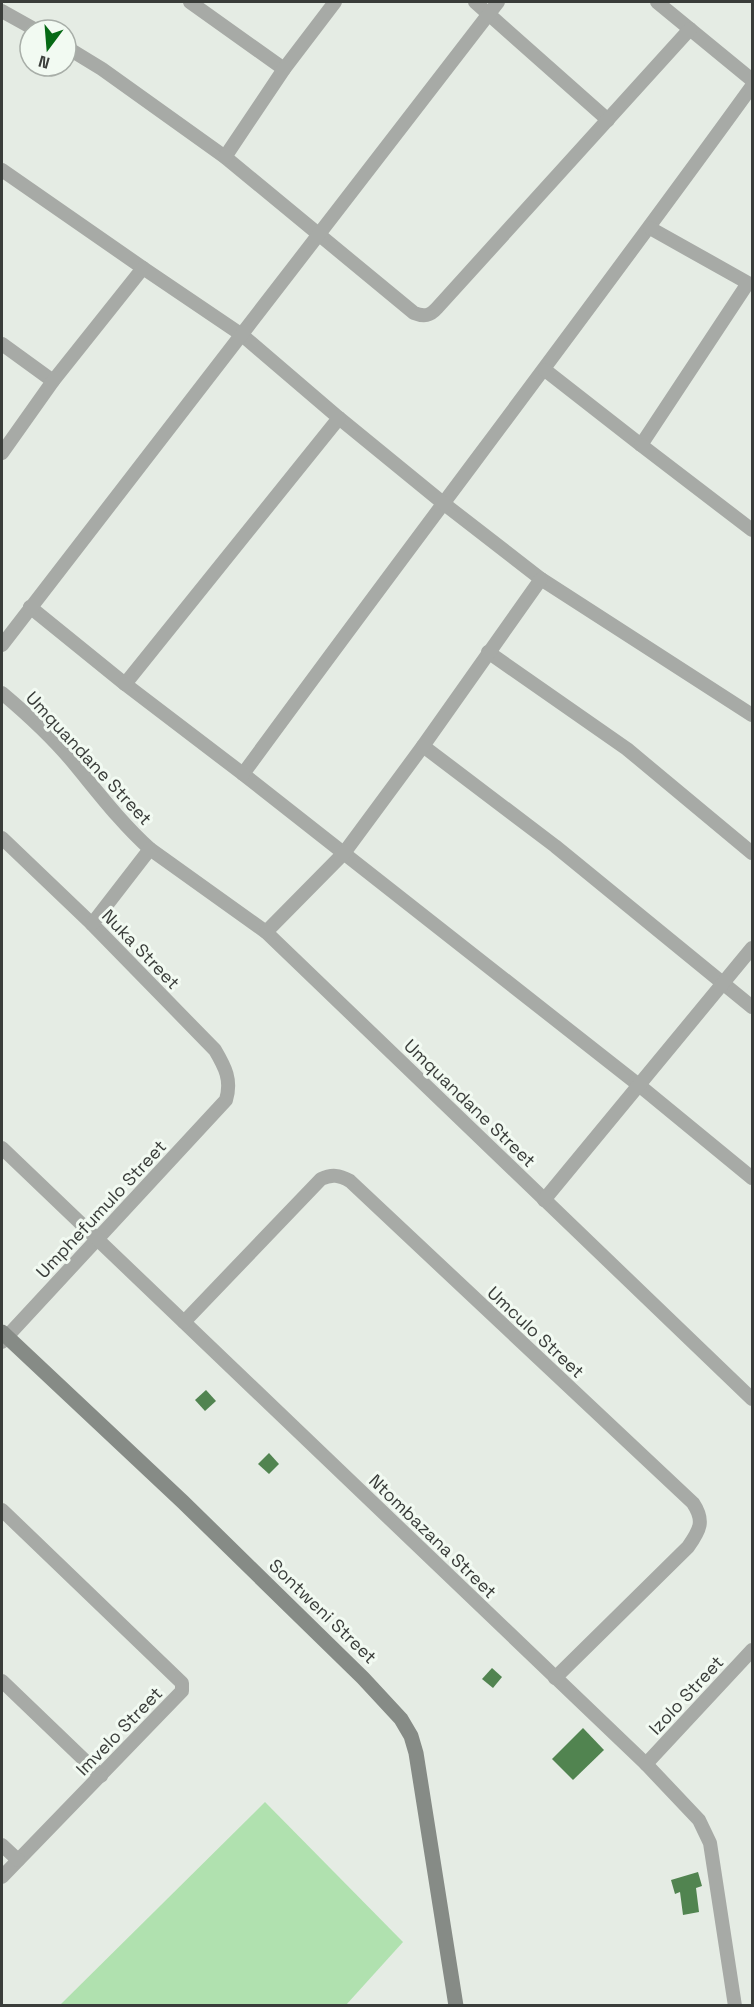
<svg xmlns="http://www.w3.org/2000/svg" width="754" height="2007" font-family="'Space Grotesk',sans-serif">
	<rect width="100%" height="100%" fill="#e5ece4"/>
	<polygon fill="#b0e1af" points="265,1802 403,1942 346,2005 60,2005"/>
	<g fill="#518450">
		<polygon points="206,1390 216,1401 205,1411 195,1400"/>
		<polygon points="269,1453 279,1464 269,1474 258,1464"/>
		<polygon points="492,1668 502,1677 493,1688 482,1679"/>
		<polygon points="583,1728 604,1750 573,1780 552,1759"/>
		<polygon points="698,1872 702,1886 696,1888 699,1912 683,1915 680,1892 675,1894 671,1880"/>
	</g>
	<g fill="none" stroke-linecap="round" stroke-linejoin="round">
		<g stroke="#a7aaa6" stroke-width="14">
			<polyline points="190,2 284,69"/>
			<polyline points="475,2 608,120"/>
			<polyline points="657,2 752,80"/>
			<polyline points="2,11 36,30"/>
			<path d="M66,47L102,69L225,157L414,313C424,317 430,316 437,308L690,29"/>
			<path d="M752,86C585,317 411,544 243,774L640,1086L752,1178"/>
			<polyline points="225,157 284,69 335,2"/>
			<polyline points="2,170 143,268"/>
			<polyline points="2,344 53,381"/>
			<polyline points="545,370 641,445 748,283 650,228"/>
			<polyline points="339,418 443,503 541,579 752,715"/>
			<polyline points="641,445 752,530"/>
			<polyline points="2,453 53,381 143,268 242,335 339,418 125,684 30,607"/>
			<polyline points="2,645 498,2"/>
			<polyline points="488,652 627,749 752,853"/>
			<polyline points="125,684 243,774"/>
			<path d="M2,693C27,714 51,736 72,761C97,791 120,822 150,849"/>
			<polyline points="423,746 555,846 752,1007"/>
			<path d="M2,838L92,924L215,1050C225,1067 232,1080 226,1100L2,1342"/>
			<polyline points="92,924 150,849 266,932 752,1399"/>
			<polyline points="266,932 344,853 423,746 541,579"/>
			<polyline points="2,1148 646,1764 699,1820 710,1843 735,2006"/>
			<polyline points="544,1200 752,948"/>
			<path d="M184,1322L321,1179C332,1174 339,1175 350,1181L693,1503C705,1521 700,1530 688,1547L555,1678"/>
			<polyline points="2,1510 182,1683 182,1691 2,1877"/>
			<polyline points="2,1681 101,1776"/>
			<polyline points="646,1764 752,1650"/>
			<polyline points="2,1845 18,1860"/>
		</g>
		<polyline stroke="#868b86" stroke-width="15" points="2,1332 183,1502 363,1678 401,1719 411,1736 416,1753 456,2006"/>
	</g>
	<g text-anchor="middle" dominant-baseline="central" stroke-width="6" stroke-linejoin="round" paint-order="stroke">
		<g font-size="18" fill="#3a3d3a" stroke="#f2faf2">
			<text transform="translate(89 758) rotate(47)">Umquandane Street</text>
			<text transform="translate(141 949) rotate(46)">Nuka Street</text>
			<text transform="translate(470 1103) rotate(44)">Umquandane Street</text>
			<text transform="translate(101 1209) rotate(-47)">Umphefumulo Street</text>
			<text transform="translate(536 1332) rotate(43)">Umculo Street</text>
			<text transform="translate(433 1536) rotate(44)">Ntombazana Street</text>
			<text transform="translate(323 1611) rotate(44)">Sontweni Street</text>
			<text transform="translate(686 1695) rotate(-47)">Izolo Street</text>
			<text transform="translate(119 1731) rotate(-46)">Imvelo Street</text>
		</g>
	</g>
	<rect width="754" height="2007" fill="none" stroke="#3a3d3a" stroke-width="6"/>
	<g transform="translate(48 48) rotate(196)"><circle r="28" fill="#f2faf2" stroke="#a8aea8" stroke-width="1.5"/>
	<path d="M0-4.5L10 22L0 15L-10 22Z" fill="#066915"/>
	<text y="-9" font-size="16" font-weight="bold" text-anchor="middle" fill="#3a3d3a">N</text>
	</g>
</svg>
